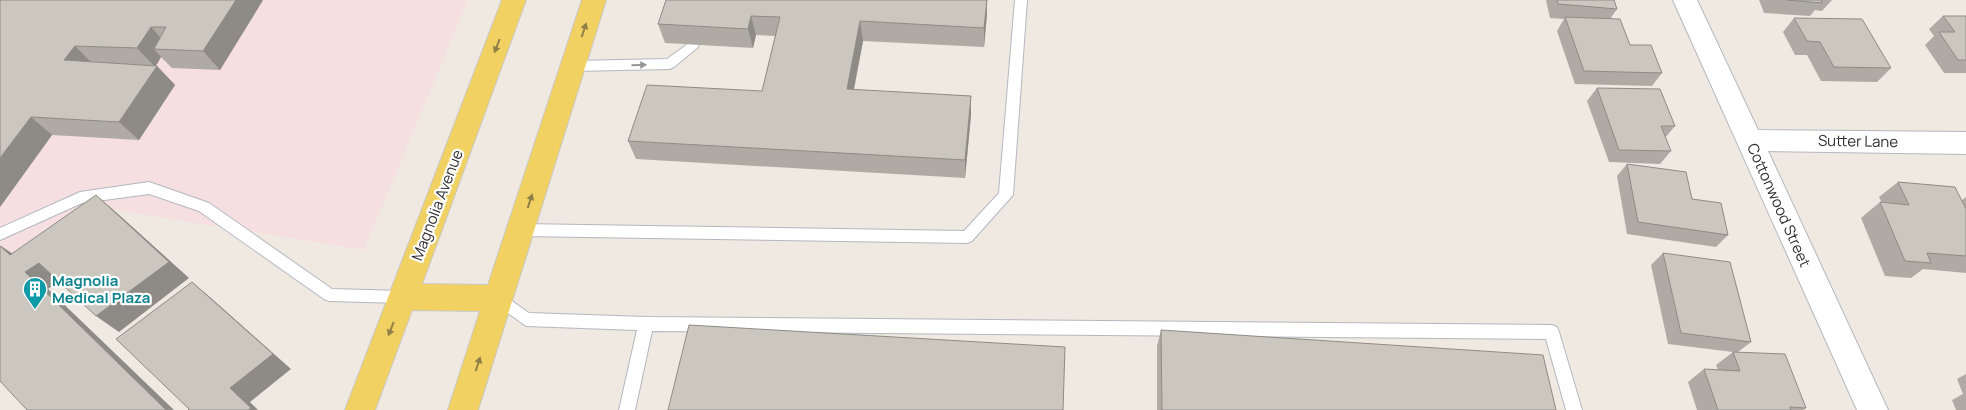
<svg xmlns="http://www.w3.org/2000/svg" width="1966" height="410" font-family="Manrope,sans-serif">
	<rect width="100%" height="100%" fill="#efe9e1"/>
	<polygon fill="#f5dfe0" points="0,0 468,0 364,250 110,209 0,259"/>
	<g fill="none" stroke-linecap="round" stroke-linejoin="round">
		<g stroke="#b4b7c1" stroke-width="2">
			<g id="lane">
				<polygon points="1015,0 1027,0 1013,195 972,241 967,243 520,236 515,234 513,230 515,226 520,224 964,231 999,193"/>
				<polygon points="693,40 697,42 699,45 697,48 674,67 670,69 573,71 569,69 567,66 569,63 573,61 667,59"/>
				<polygon points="149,182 209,203 332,289 403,291 408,292 410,297 408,302 403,303 329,301 324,299 199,211 149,194 82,203 0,240 0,228 80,192"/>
				<polygon points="499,292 529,313 646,317 1552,325 1557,327 1559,332 1582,410 1566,410 1546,339 652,331 635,410 619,410 637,330 526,326 494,303 492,298 494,293"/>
			</g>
		</g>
		<g stroke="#b4b7c1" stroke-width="2">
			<polygon id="street" points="1673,0 1697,0 1758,130 1966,132 1966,154 1768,151 1888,410 1857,410"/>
		</g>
		<g stroke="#c9c9c9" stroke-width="2">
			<polygon id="primary" points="502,0 526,0 422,284 488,285 582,0 606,0 478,410 448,410 480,311 412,310 375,410 345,410"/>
		</g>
		<use href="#lane" fill="#fff" fill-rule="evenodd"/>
		<use href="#street" fill="#fff" fill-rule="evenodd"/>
		<use href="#primary" fill="#f2d163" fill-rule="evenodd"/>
	</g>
	<g fill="#afaba4">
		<polygon points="0,0 263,0 220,70 172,68 161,57 156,66 157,66 175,85 139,140 52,135 0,207"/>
		<polygon points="666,0 987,0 987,14 984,47 863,41 854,90 971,96 971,115 965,178 636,159 628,141 762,91 775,36 756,35 753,48 665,43 658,24"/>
		<polygon points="1546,0 1614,0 1617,9 1610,19 1630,45 1662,73 1652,86 1575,84 1557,31 1564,19 1550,18"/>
		<polygon points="1759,0 1832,0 1822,11 1815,10 1810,16 1764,13"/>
		<polygon points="1943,16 1966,16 1966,73 1944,73 1925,45 1934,36 1929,29"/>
		<polygon points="1794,18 1891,68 1877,82 1821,81 1807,55 1795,55 1783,32"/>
		<polygon points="1597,88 1675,126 1665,138 1671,151 1660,164 1609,162 1587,101"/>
		<polygon points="1627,164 1692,199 1728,235 1716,247 1627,234 1617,176"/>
		<polygon points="1898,182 1962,200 1966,197 1966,273 1923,269 1911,278 1885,276 1861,218 1880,202 1882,203 1879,197"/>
		<polygon points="1663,253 1751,342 1738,352 1806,408 1803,410 1697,410 1688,382 1704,369 1718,370 1716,365 1733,352 1668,344 1651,265"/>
		<polygon points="1161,330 1556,410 1157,410 1157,346"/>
		<polygon points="1966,374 1966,410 1956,410 1952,400 1963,394 1957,379"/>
	</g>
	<g fill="#8e8b86">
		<polygon points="236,0 263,0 220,70 203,51"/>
		<polygon points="987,0 987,14 984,47 984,28"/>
		<polygon points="751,16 756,35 753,48 748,29"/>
		<polygon points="860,21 863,41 850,108 847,89"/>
		<polygon points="151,27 168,46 154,49 161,57 155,67 137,48"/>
		<polygon points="75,46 94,65 64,60"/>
		<polygon points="157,66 175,85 139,140 119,122"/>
		<polygon points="971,96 971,115 965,178 965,160"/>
		<polygon points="31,117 52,135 0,207 0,158"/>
		<polygon points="96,195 117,213 189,278 119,332 96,316"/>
		<polygon points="0,245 20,259 39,263 62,279 48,289 174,410 166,410 25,272"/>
		<polygon points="192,282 211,298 291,369 250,402 258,410 248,410 230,388"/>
	</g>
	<g fill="#cbc7bf" stroke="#8e8b86">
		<polygon points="0,0 236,0 203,51 154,49 166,27 151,27 137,48 75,46 64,60 157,66 119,122 31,117 0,158"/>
		<polygon points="666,0 987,0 984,28 860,21 847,89 971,96 965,160 628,141 647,85 762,91 780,17 751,16 748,29 658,24"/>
		<polygon points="1557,0 1614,0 1617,9 1558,4"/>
		<polygon points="1787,0 1821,0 1822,3"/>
		<polygon points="1943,16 1966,16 1966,60 1958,60 1939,32 1955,32"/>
		<polygon points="1565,17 1620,19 1630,45 1651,45 1662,73 1584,71"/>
		<polygon points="1794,18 1862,19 1891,68 1834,67 1820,42 1807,41"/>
		<polygon points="1597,88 1660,89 1675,126 1661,126 1671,151 1619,150"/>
		<polygon points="1627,164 1686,172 1692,199 1721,203 1728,235 1638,222"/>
		<polygon points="1898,182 1955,187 1966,209 1966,256 1927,253 1931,263 1905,261 1880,202 1909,205"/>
		<polygon points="96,195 169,262 96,316 39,263 25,272 166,410 27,410 0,381 0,246 10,255"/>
		<polygon points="1663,253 1730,262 1751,342 1681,333"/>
		<polygon points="192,282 273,354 230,388 251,408 248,410 188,410 189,409 116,339"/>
		<polygon points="689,325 1065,347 1063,410 668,410"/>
		<polygon points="1161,330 1543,355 1556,410 1162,410"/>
		<polygon points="1733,352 1785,354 1806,408 1790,407 1791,410 1718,410 1704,369 1740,371"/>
	</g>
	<defs><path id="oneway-solid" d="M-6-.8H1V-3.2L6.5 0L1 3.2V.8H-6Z" transform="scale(1.25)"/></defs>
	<g fill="#908048">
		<use href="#oneway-solid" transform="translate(584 30) rotate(-72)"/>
		<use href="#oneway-solid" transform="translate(497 46) rotate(111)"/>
		<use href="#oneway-solid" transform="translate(530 201) rotate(-72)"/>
		<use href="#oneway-solid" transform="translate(391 329) rotate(111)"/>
		<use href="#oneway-solid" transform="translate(478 364) rotate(-72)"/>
	</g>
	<use fill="#969696" href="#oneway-solid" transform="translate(639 65) rotate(-1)"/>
	<defs>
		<g id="building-pin" transform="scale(1.25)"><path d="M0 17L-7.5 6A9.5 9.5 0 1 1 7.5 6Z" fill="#0f9aa8" stroke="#fff"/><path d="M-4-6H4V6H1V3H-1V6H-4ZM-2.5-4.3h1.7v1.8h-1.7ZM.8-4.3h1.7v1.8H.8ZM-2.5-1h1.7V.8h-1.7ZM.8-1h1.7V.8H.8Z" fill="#fff"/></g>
	</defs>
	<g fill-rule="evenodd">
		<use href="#building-pin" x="35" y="289"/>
	</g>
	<g text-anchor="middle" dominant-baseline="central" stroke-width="4.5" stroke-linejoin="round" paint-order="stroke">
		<g font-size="15" fill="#2e2e2e" stroke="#fff">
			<text transform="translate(1858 141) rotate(1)">Sutter Lane</text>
			<text transform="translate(437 205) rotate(-69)">Magnolia Avenue</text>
			<text transform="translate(1779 205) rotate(66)">Cottonwood Street</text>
		</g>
		<g font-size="15" font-weight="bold" fill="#0d838f" stroke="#fff" text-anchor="start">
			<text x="52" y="280">Magnolia<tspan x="52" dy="17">Medical Plaza</tspan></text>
		</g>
	</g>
</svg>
